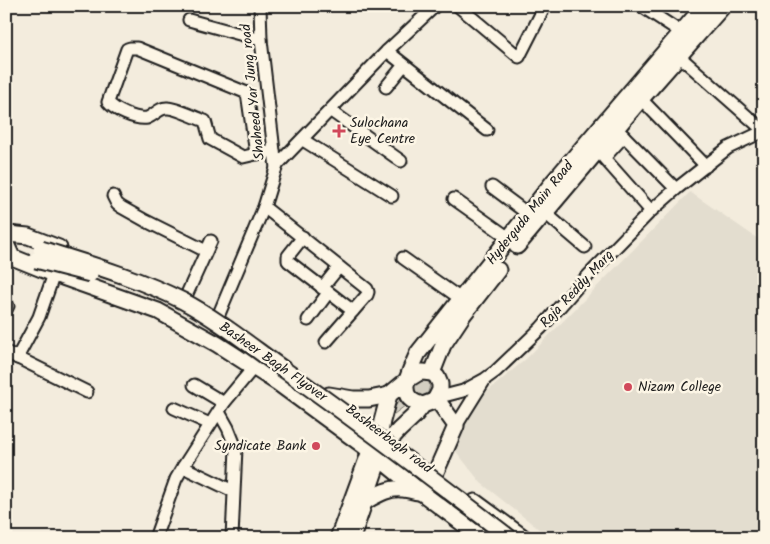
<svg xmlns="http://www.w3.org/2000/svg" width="770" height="544" font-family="Kalam,sans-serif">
	<rect width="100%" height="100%" fill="#f3ecdd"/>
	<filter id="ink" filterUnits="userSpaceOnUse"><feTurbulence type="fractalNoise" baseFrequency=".02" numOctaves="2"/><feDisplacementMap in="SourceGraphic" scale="10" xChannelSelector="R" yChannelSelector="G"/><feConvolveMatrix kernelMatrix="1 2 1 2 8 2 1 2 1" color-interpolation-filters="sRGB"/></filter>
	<g filter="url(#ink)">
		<polygon fill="#e3ddcf" points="690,192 764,243 764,538 550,538 481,483 451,445 458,416 526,359"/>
		<path fill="#d3cec1" stroke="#78756e" d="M427,377C431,384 430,389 426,396L417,397L386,420L407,389L406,386Z"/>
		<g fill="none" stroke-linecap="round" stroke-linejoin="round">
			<g stroke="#1c1c1c" stroke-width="15">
				<g id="minor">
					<polyline points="458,6 519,57 545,6"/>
					<polyline points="641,6 681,32"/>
					<polyline points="189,20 261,40"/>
					<polyline points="387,51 487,130"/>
					<polyline points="679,56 764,131"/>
					<polyline points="386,87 404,65"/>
					<polyline points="641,99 706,166"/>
					<polyline points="331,111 401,161"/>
					<polyline points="619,131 676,189"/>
					<polyline points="624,136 604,158 651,211"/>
					<polyline points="303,140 392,196"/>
					<path d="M256,154L243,157L210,139L205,121C197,118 175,108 168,108C159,107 154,116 147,118C136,120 114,110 108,102L127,49L130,48H137L247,93L256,154L274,151"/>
					<polyline points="276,168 278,164 387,51 435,6"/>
					<polyline points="492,187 528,214"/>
					<polyline points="113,196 117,204 121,207 146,221 206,251"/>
					<polyline points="454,199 509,238"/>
					<polyline points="264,207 367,289 368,292 367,295 326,342"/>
					<polyline points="544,212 585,247"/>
					<polyline points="303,237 288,256 288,261 353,311"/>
					<polyline points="403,258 461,299"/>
					<polyline points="322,288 339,267"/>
					<polyline points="186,296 211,241"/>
					<polyline points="6,310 8,306"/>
					<polyline points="219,314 264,207 276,168 261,40 260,6"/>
					<polyline points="308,320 328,293"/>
					<polyline points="6,352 87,392"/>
					<polyline points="17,358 39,317 54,274"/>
					<polyline points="194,385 224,403"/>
					<polyline points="436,398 463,391 485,379 496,371 541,328 578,286 651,211 676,189 728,148 764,131"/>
					<polyline points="174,408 210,424"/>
					<polyline points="219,412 228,428 236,448 232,538"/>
					<polyline points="456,426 484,381"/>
					<polyline points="183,467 233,491"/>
					<polyline points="155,538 176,479 183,467 224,403 254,367"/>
				</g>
			</g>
			<g stroke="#1c1c1c" stroke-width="19">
				<g id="major">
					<polyline points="8,234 28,236 59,248"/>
					<polyline points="7,246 12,257 54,274 158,311 217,344 278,383 364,446 422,493 482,538"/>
					<polyline points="517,246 641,99 723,6"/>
					<polyline points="432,373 443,345 463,315 498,270"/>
					<polyline points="329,395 353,399 369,399 389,395"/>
					<path d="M423,405C393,398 410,372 418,353L554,181L704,6"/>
					<polyline points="425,488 435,474 456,426 436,398"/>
					<path d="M364,502C375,496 389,487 402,489C407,489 413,491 418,492"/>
					<polyline points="475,502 524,538"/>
					<polyline points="338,538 370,451 380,433 382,421 389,395 407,380 420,372 423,372 432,373 437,377 440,384 440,390 436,398"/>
					<polyline points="352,538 379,459 389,441 399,430 415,415 423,405 431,402"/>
				</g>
			</g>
			<use href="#minor" stroke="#fcf5e5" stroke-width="11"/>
			<use href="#major" stroke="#fcf5e5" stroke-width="15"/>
			<g stroke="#1c1c1c" stroke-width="19" stroke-linecap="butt">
				<g id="major-bridge">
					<path d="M41,249C89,264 138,278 183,301C219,320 252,347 286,371C362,425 436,481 510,538"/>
					<polyline points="36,260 90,274"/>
				</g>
			</g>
			<use href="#major-bridge" stroke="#fcf5e5" stroke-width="15"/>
		</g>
	</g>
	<g fill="#d1495b" stroke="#fcf5e5" stroke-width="2">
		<path d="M336.5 123.5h5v5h5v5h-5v5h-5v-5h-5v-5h5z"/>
		<circle cx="628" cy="387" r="5"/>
		<circle cx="316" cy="446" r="5"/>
	</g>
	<g text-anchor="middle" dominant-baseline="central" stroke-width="5" stroke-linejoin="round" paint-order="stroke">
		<g font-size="14" fill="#1c1c1c" stroke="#fcf5e5">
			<text transform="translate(253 92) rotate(-96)">Shaheed Yar Jung road</text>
			<text transform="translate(530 213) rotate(-51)">Hyderguda Main Road</text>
			<text transform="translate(577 289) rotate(-47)">Raja Reddy Marg</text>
			<text transform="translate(273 362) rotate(35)">Basheer Bagh Flyover</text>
			<text transform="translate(389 439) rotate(37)">Basheerbagh road</text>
		</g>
		<g font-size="14" fill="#1c1c1c" stroke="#fcf5e5" text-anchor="start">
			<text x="350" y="123">Sulochana<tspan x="350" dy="16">Eye Centre</tspan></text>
			<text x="638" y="387">Nizam College</text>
			<text x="306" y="446" text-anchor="end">Syndicate Bank</text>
		</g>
	</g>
	<rect width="770" height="544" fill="none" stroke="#fcf5e5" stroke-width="25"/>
	<rect x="12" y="12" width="745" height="519" fill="none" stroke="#1c1c1c" stroke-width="2" filter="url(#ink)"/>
</svg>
